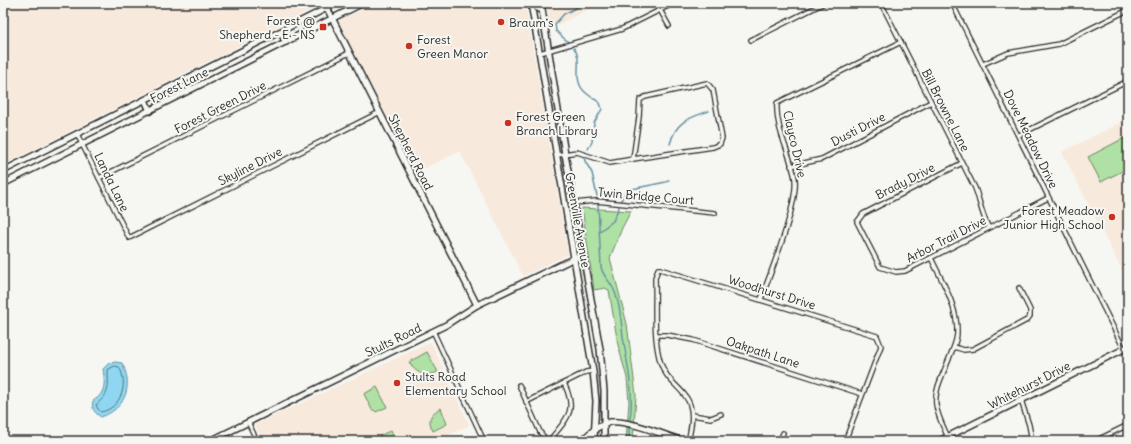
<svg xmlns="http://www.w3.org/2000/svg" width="1131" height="444" font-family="Delius,sans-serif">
	<rect width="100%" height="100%" fill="#f6f6f2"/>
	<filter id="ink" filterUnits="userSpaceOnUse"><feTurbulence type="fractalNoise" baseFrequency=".025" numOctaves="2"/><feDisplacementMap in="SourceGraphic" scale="8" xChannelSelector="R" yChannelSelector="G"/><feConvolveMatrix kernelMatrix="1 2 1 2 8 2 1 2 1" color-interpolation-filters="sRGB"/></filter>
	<g filter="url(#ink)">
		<g fill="#f7e9dc">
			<polygon points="3,3 324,3 3,165"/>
			<polygon points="374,3 525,3 568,254 523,276 460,151 415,173 338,21"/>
			<polygon points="547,3 600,3 550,29"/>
			<polygon points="1128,119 1128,282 1062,152"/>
			<polygon points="431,342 469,425 437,441 263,441 255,425"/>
		</g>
		<g fill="#aee1a3" stroke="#6c8667">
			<polygon points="1128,136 1128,168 1101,182 1088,157"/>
			<polygon points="582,208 631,211 622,228 610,258 627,324 636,395 633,441 626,441 629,402 627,378 618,345 609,290 605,288 594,290"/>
			<path d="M427,352L438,372C425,377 416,374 409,362Z"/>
			<polygon points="377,387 387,407 376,412 374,410 372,410 364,394"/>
			<path d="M441,408L447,424L433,431C427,419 430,414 441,408Z"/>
			<polygon points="391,430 394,437 393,438 394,441 382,441 380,436"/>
		</g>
		<path fill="#8fd7f1" stroke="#6792a2" d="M116,362L122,363C134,386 125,409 101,417C95,413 91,409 93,401C106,393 105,383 103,369L109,363Z"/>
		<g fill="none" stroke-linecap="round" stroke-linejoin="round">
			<path stroke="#53707a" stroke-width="1" d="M115,366L119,367C129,384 121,408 101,412L98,409L96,405C111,392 108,388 108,370Z"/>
			<g stroke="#6792a2" stroke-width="1.5">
				<polyline points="568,42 556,31 555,24 564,14 585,3"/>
				<path d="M574,48C584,61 571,79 585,92C589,96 595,99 600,103L602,109L594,123L592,142L588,149"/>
				<path d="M670,144C676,121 689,118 709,111"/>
				<polyline points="584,156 585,161 592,173 597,196"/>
				<polyline points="621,200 627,190 666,182 669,180"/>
				<path d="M598,204L601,267C603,276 609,280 613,288C621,304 621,325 624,343C628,368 634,394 630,419"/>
				<polyline points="600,231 613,221 619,207"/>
				<polyline points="629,441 629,427"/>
			</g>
			<g stroke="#2b2b2b" stroke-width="6">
				<g id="street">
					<path d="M881,3L975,188C980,201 982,216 989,228"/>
					<polyline points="952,3 1124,349"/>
					<polyline points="954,7 962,3"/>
					<polyline points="660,10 669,26"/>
					<polyline points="751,40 824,3"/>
					<polyline points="540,53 622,29 674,3"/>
					<polyline points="983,64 1008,53 1059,44 1128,10"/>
					<polygon points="707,83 713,90 722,138 720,144 713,147 633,159 639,117 640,100 645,97"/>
					<polyline points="77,134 129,238 380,112"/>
					<polyline points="1019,135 1128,81"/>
					<polyline points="557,155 577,152 610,163 633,159"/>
					<polyline points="962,163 863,214 857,222 880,267 896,272 905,271 1048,198"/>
					<polyline points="791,166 822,159 931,102"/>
					<polyline points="99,178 349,53"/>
					<polyline points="574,203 596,201 715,213"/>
					<path d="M931,258C942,281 958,307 957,333C957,342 952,350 949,359C934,396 929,399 948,437"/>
					<path d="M761,299C771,272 798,205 795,179C791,154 775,129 777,103L901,42"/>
					<polyline points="433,331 484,441"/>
					<polyline points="657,335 667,335 693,340 862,394"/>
					<polyline points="954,347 964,350 973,349 1027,320 1030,316 1030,310 1019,288"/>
					<polyline points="519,385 540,432 547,441"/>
					<polyline points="1021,400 1029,425 1032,441"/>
					<polyline points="526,402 586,372 593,371"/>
					<polyline points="692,415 711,418 721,414"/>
					<polyline points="248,422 257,441"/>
					<path d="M549,441C567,418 578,412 564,383"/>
					<path d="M688,441C703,384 668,396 659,357C653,332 656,303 655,278L658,269H660L877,336L881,346L845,441"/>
					<polyline points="780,441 783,433"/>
					<polyline points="1095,441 1128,425"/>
				</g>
			</g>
			<g stroke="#2b2b2b" stroke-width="8">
				<g id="secondary">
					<polyline points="531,3 593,371 596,401 594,441"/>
					<polyline points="535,3 537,8 542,10"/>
					<polyline points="541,3 565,154 600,349 604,391 604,441"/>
					<polyline points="327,8 477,305"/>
					<polyline points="280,32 286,42"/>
					<polyline points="145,100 150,111"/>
					<polyline points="3,171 337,3"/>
					<polyline points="3,184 363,3"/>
					<polyline points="210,441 446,325 477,305 583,254"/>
					<path d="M582,441C589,433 599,425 610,422C626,419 667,436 683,441"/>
					<polyline points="939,441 1128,347"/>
				</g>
			</g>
			<use href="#street" stroke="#f6f6f2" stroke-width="3.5"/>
			<use href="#secondary" stroke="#f6f6f2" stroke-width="5"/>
		</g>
	</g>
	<g fill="#c8321e" stroke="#f6f6f2" stroke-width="1.5">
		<circle cx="501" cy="22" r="4"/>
		<rect x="319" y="23" width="8" height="8" rx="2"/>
		<circle cx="409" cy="46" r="4"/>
		<circle cx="508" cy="123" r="4"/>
		<circle cx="1112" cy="217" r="4"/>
		<circle cx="397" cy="383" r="4"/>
	</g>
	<g text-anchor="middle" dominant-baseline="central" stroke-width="4" stroke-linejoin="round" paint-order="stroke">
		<g font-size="12" fill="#2b2b2b" stroke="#f6f6f2" text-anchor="start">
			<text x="315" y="20" text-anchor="end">Forest @<tspan x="315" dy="14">Shepherd - E - NS</tspan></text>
			<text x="509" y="22">Braum's</text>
			<text x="417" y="39">Forest<tspan x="417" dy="14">Green Manor</tspan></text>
			<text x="516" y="116">Forest Green<tspan x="516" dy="14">Branch Library</tspan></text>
			<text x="1104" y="210" text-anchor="end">Forest Meadow<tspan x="1104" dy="14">Junior High School</tspan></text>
			<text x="405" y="376">Stults Road<tspan x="405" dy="14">Elementary School</tspan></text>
		</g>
		<g font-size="12" fill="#2b2b2b" stroke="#f6f6f2">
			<text transform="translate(179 85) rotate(-27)">Forest Lane</text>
			<text transform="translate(220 107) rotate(-27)">Forest Green Drive</text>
			<text transform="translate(946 110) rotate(63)">Bill Browne Lane</text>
			<text transform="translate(858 129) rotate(-27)">Dusti Drive</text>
			<text transform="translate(1031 139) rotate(64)">Dove Meadow Drive</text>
			<text transform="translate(795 144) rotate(77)">Clayco Drive</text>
			<text transform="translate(411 152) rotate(63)">Shepherd Road</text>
			<text transform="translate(250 166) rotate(-27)">Skyline Drive</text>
			<text transform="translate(905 181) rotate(-27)">Brady Drive</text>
			<text transform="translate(112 182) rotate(64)">Landa Lane</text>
			<text transform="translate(646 196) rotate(5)">Twin Bridge Court</text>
			<text transform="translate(578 220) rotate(80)">Greenville Avenue</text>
			<text transform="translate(946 239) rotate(-27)">Arbor Trail Drive</text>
			<text transform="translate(772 292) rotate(17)">Woodhurst Drive</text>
			<text transform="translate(393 340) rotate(-26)">Stults Road</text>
			<text transform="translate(763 352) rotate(18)">Oakpath Lane</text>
			<text transform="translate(1029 385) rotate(-27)">Whitehurst Drive</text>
		</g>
	</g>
	<rect width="1131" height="444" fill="none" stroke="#f6f6f2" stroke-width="16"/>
	<rect x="8" y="8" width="1115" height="428" fill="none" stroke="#2b2b2b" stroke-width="1.5" filter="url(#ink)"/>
</svg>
